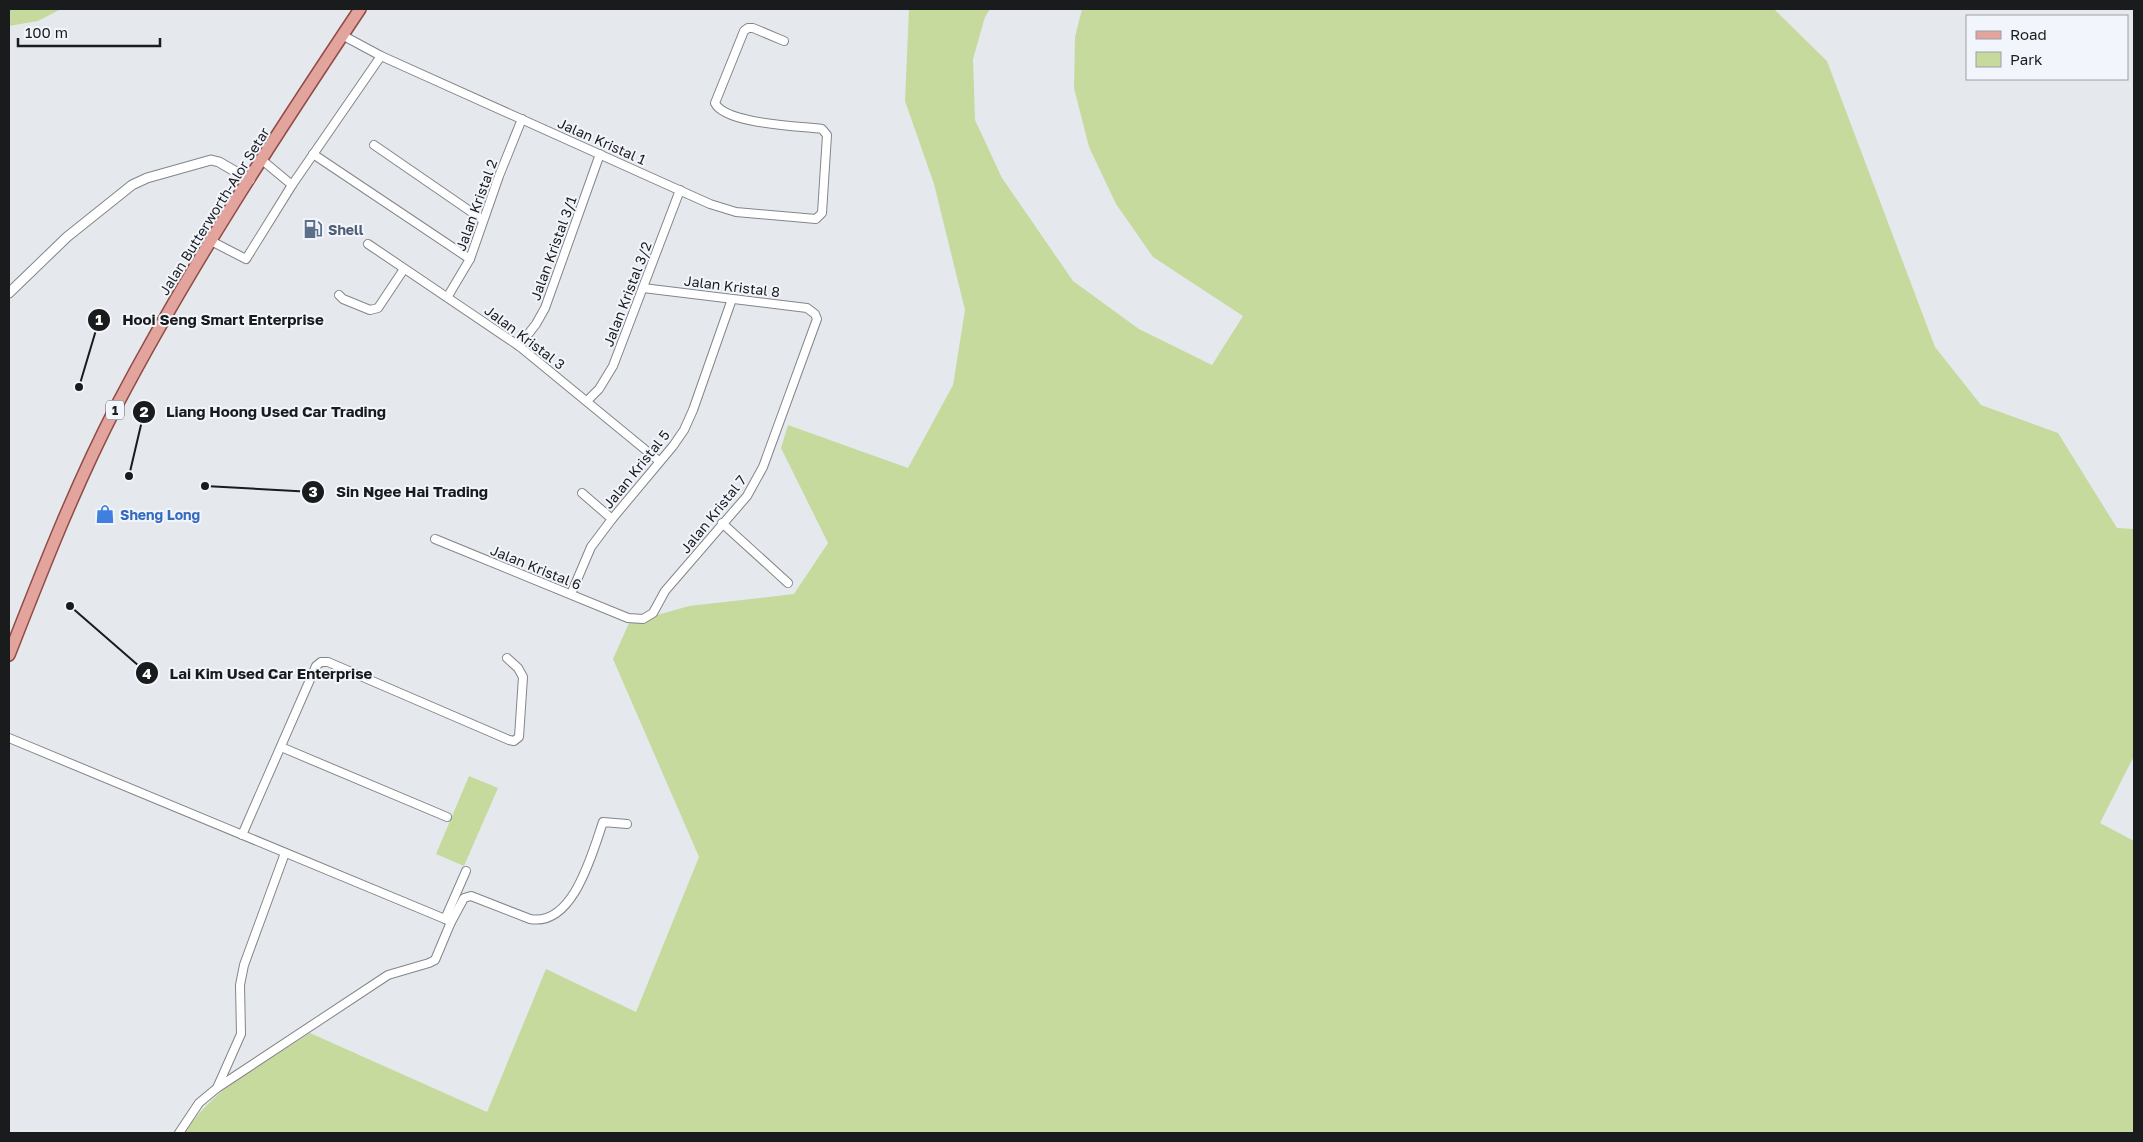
<svg xmlns="http://www.w3.org/2000/svg" width="2143" height="1142" font-family="'Golos Text',sans-serif">
	<rect width="100%" height="100%" fill="#e5e9ee"/>
	<g fill="#c6da9d">
		<polygon points="9,9 61,9 38,21 9,26"/>
		<path d="M909,9H990L985,17L973,59L975,120L1002,178L1073,281L1139,329L1212,365L1243,316L1153,257L1116,204L1089,147L1074,88L1075,37L1082,9H1774L1827,61L1935,347L1981,405L2058,433L2117,528L2134,529V756L2100,823L2134,841V1133H185C213,1087 266,1062 310,1033L487,1112L546,969L636,1012L699,857L613,659L629,623L689,606L794,594L828,543L781,448L788,425L908,468L953,385L965,310L934,184L905,101Z"/>
		<polygon points="469,776 498,788 464,866 436,854"/>
	</g>
	<g fill="none" stroke-linecap="round" stroke-linejoin="round">
		<g stroke="#82858a" stroke-width="10">
			<g id="minor">
				<path d="M342,35L381,56L710,204L736,212L816,219L822,213L827,135L822,129C799,126 725,124 715,103L744,31L748,28H753L784,41"/>
				<polyline points="374,145 483,220"/>
				<polyline points="313,154 470,259"/>
				<polyline points="262,160 292,185"/>
				<polyline points="211,241 246,259 292,185 381,56"/>
				<polyline points="368,244 519,346 659,461"/>
				<polyline points="339,295 343,299 370,310 378,308 404,269"/>
				<polyline points="448,296 470,259 499,176 522,119"/>
				<polyline points="519,346 536,324 545,308 600,154"/>
				<polyline points="587,401 599,389 613,366 680,190"/>
				<polyline points="582,493 612,519"/>
				<polyline points="722,523 788,583"/>
				<polyline points="435,539 628,618 643,619 653,613 665,591 747,496 763,467 817,319 815,314 807,308 643,288"/>
				<polyline points="571,594 591,547 612,519 673,446 684,430 693,410 732,299"/>
				<polyline points="9,738 445,919"/>
				<polyline points="281,747 447,817"/>
				<polyline points="242,835 316,666 321,662 328,662 509,740 514,741 519,737 523,677 518,668 507,658"/>
				<path d="M451,922L464,898L471,896L530,919C573,927 592,854 603,822L627,824"/>
				<polyline points="217,1088 241,1034 240,985 244,965 285,853"/>
				<polyline points="179,1133 199,1103 217,1088 388,975 429,963 435,960 451,922 445,919 466,871"/>
			</g>
		</g>
		<g stroke="#82858a" stroke-width="11">
			<polyline id="tertiary" points="9,293 67,237 132,185 147,178 211,160 219,162 250,180"/>
		</g>
		<g stroke="#904c45" stroke-width="14">
			<path id="primary" d="M9,655C42,571 75,486 117,405C189,268 274,138 360,9"/>
		</g>
		<use href="#minor" stroke="#fff" stroke-width="8"/>
		<use href="#tertiary" stroke="#fff" stroke-width="9"/>
		<use href="#primary" stroke="#e3a49d" stroke-width="11"/>
	</g>
	<defs>
		<g id="fuel-bare" transform="scale(1.5)"><path d="M-5.5-6h7V0h2V4h1.3V-2.5L3-4.5l.8-.8L6-3V5H2.5V1h-1V6h-7ZM-4.2-4.7v3.2H.2V-4.7Z" fill="#5c6f8a" stroke="#f2f6fc" stroke-width="2.5" paint-order="stroke"/></g>
		<g id="shop-bare" transform="scale(1.5)"><path d="M-5-2.5h2.3a2.7 3.5 0 0 1 5.4 0H5L5.5 6h-11ZM-1.5-2.5h3a1.5 2.3 0 0 0-3 0Z" fill="#3f7fe0" stroke="#f2f6fc" stroke-width="2.5" paint-order="stroke"/></g>
	</defs>
	<g fill-rule="evenodd">
		<use href="#fuel-bare" x="313" y="229"/>
		<use href="#shop-bare" x="105" y="514"/>
	</g>
	<g text-anchor="middle" dominant-baseline="central" stroke-width="4" stroke-linejoin="round" paint-order="stroke">
		<rect fill="#f2f6fc" stroke="#5b5d60" stroke-width="1" x="106" y="400.5" width="18" height="19" rx="4"/>
		<g font-size="12" font-weight="bold" fill="#1a1b1d">
			<text x="115" y="410">1</text>
		</g>
		<g font-size="14" fill="#1a1b1d" stroke="#f2f6fc">
			<text transform="translate(602 141) rotate(24)">Jalan Kristal 1</text>
			<text transform="translate(476 205) rotate(-70)">Jalan Kristal 2</text>
			<text transform="translate(214 211) rotate(-58)">Jalan Butterworth-Alor Setar</text>
			<text transform="translate(553 248) rotate(-70)">Jalan Kristal 3/1</text>
			<text transform="translate(732 286) rotate(7)">Jalan Kristal 8</text>
			<text transform="translate(627 294) rotate(-69)">Jalan Kristal 3/2</text>
			<text transform="translate(525 337) rotate(37)">Jalan Kristal 3</text>
			<text transform="translate(636 469) rotate(-51)">Jalan Kristal 5</text>
			<text transform="translate(713 514) rotate(-51)">Jalan Kristal 7</text>
			<text transform="translate(536 567) rotate(22)">Jalan Kristal 6</text>
		</g>
		<g font-size="14" font-weight="bold" fill="#4e5e75" stroke="#f2f6fc" text-anchor="start">
			<text x="328" y="229">Shell</text>
		</g>
		<g font-size="14" font-weight="bold" fill="#366cbe" stroke="#f2f6fc" text-anchor="start">
			<text x="120" y="514">Sheng Long</text>
		</g>
	</g>
	<path fill="none" stroke="#1a1b1d" stroke-width="2" d="M79 387L99 320M129 476L144 412M205 486L313 492M70 606L147 673"/>
	<g fill="#1a1b1d" stroke="#f2f6fc" stroke-width="2">
		<circle cx="79" cy="387" r="5"/>
		<circle cx="129" cy="476" r="5"/>
		<circle cx="205" cy="486" r="5"/>
		<circle cx="70" cy="606" r="5"/>
		<circle cx="99" cy="320" r="12"/>
		<circle cx="144" cy="412" r="12"/>
		<circle cx="313" cy="492" r="12"/>
		<circle cx="147" cy="673" r="12"/>
	</g>
	<g font-size="15" text-anchor="middle" font-weight="bold" fill="#fff">
		<text x="99" y="325">1</text>
		<text x="144" y="417">2</text>
		<text x="313" y="497">3</text>
		<text x="147" y="679">4</text>
	</g>
	<g font-size="15" text-anchor="middle" font-weight="bold" fill="#1a1b1d" stroke="#f2f6fc" stroke-width="4" stroke-linejoin="round" paint-order="stroke">
		<text x="223" y="325">Hooi Seng Smart Enterprise</text>
		<text x="276" y="417">Liang Hoong Used Car Trading</text>
		<text x="412" y="497">Sin Ngee Hai Trading</text>
		<text x="271" y="679">Lai Kim Used Car Enterprise</text>
	</g>
	<rect width="2143" height="1142" fill="none" stroke="#1a1b1d" stroke-width="20"/>
	<rect x="1966" y="15" width="162" height="65" fill="#f2f6fc" stroke="#9c9ea3"/>
	<rect x="1976" y="31" width="25" height="8" fill="#e3a49d" stroke="#9c9ea3"/>
	<text x="2010" y="40" font-size="15" fill="#1a1b1d">Road</text>
	<rect x="1976" y="52" width="25" height="15" fill="#c6da9d" stroke="#9c9ea3"/>
	<text x="2010" y="65" font-size="15" fill="#1a1b1d">Park</text>
	<path d="M18 38v8h142v-8" fill="none" stroke="#1a1b1d" stroke-width="2.5"/>
	<text x="25" y="38" font-size="15" fill="#1a1b1d" stroke="#f2f6fc" stroke-width="4" paint-order="stroke">100 m</text>
</svg>
